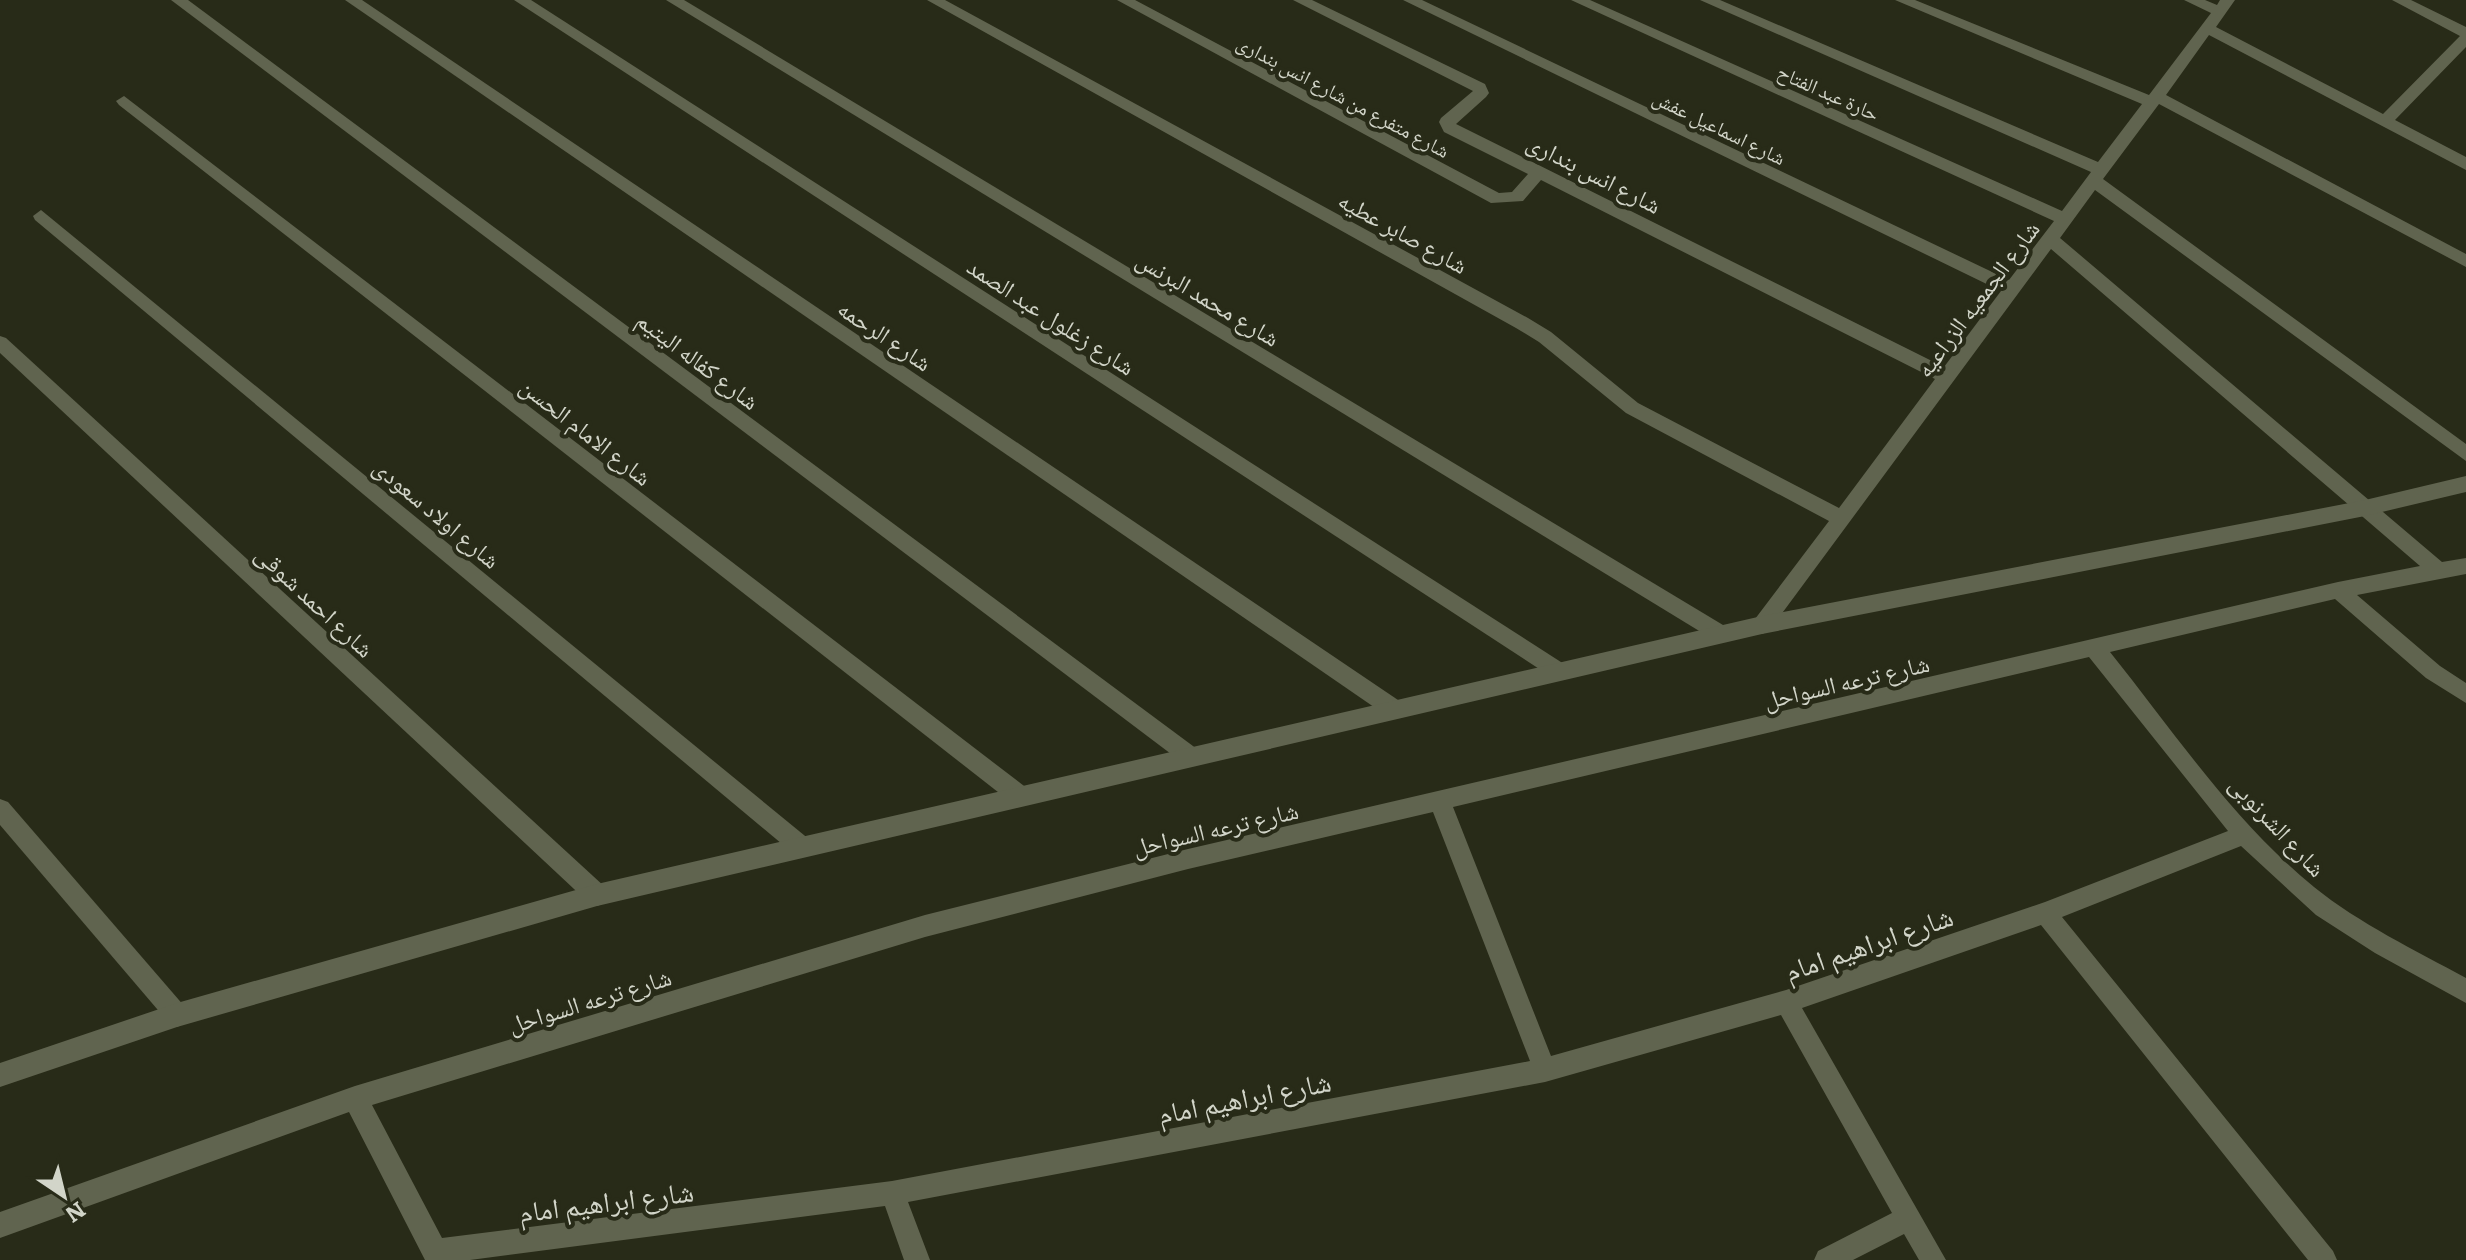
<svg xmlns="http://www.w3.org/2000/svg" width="2466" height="1260" font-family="Literata,'Noto Naskh Arabic',serif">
	<rect width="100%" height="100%" fill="#282b18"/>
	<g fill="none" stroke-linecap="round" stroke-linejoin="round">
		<g fill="#60644f" fill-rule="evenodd">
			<polygon points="171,0 188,0 1197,749 1201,756 1197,763 1190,766 1183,763"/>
			<polygon points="345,0 362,0 1401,702 1404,709 1401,716 1394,718 1387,716"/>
			<polygon points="514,0 531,0 1564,664 1567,670 1564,676 1557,679 1550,676"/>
			<polygon points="666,0 684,0 1728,628 1731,634 1728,640 1721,643 1714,640"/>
			<path d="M927,0H945L1528,318L1551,332L1638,403L1839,508L1935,379L1541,180L1523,201L1491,203L1117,0H1135L1499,193L1512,192L1528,174L1444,132L1439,122L1441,118L1473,91L1293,0H1312L1485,84L1489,93L1486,97L1456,124L1944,367L2001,291L1403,0H1422L2009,280L2054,221L1571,0H1590L2062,211L2091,172L1700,0H1720L2098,162L2142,104L1895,0H1915L2149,95L2211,13L2184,0H2205L2217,5L2220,0H2235L2216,27L2383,114L2460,36L2392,0H2411L2466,27V47L2395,120L2466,157V170L2209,35L2166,95L2466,254V267L2159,104L2103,179L2466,444V461L2095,190L2060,238L2442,562L2466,558V574L2357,595L2440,666L2466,683V703L2426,678L2335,599L2110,652C2174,732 2234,822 2314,887C2360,924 2415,950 2466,978V1003L2375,953L2316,915L2241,846L2062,917L2333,1251L2337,1260H2308L2041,925L1802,1008L1946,1260H1919L1904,1234L1853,1260H1814L1818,1251L1892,1213L1781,1015L1545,1082L908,1202L930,1260H904L885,1206L470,1260H425L349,1112L0,1238V1212L355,1086L925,915L1188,849L2338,582L2420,566L2051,249L1769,631L1762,634L1755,631L1752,625L1755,619L1829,521L1626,413L1539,342L1516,328ZM2089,657L2228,831L2045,902L1786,990L1551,1056L1453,807ZM1433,812L1530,1061L892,1181L442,1238L372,1105L925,937L1188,869Z"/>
			<polygon points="124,96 1028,789 1031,796 1028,803 1020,806 1012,803 119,105 116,101"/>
			<polygon points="41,210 810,840 813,847 810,854 802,857 794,854 35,220 33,216"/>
			<polygon points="0,336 6,338 605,887 608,895 605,903 597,906 589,903 0,353"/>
			<polygon points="0,799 8,802 185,1007 189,1015 185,1023 177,1027 169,1023 0,825"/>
		</g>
		<polygon fill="#60644f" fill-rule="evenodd" points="2466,476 2466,492 2365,516 1762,634 597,906 177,1027 0,1087 0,1063 177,1003 597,884 1762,616 2365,500"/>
	</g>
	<g text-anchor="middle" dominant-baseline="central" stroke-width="8" stroke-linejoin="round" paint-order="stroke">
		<g font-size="20" fill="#d2d5c9" stroke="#282b18">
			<text transform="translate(1829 91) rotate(24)">حارة عبد الفتاح</text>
			<text transform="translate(1344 95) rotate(28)">شارع متفرع من شارع انس بندارى</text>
			<text transform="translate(1720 126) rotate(26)">شارع اسماعيل عفش</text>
		</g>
		<g font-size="24" fill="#d2d5c9" stroke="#282b18">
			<text transform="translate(1595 172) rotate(27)">شارع انس بندارى</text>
			<text transform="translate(1404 231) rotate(29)">شارع صابر عطيه</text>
			<text transform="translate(1209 297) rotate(31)">شارع محمد البرنس</text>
			<text transform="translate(1976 298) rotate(-53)">شارع الجمعيه الزراعيه</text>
			<text transform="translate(1052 315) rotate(33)">شارع زغلول عبد الصمد</text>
			<text transform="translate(886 334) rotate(34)">شارع الرحمه</text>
			<text transform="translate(699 359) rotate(37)">شارع كفاله اليتيم</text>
			<text transform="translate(587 430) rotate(38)">شارع الامام الحسن</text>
			<text transform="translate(438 512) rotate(40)">شارع اولاد سعودى</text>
			<text transform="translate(316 600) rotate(43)">شارع احمد شوقى</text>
			<text transform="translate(1846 680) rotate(-13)">شارع ترعه السواحل</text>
			<text transform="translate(2279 825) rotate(47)">شارع الشرنوبى</text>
			<text transform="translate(1215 827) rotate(-13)">شارع ترعه السواحل</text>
			<text transform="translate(589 999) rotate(-17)">شارع ترعه السواحل</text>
		</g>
		<g font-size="28" fill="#d2d5c9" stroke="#282b18">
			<text transform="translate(1868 942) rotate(-19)">شارع ابراهيم امام</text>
			<text transform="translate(1244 1096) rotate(-11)">شارع ابراهيم امام</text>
			<text transform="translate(606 1200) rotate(-7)">شارع ابراهيم امام</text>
		</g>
	</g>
	<g transform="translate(64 1196) rotate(145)" stroke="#282b18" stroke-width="6" paint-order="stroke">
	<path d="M0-6L14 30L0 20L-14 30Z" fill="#d2d5c9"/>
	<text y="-12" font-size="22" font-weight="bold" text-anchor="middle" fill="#d2d5c9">N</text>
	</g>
</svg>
